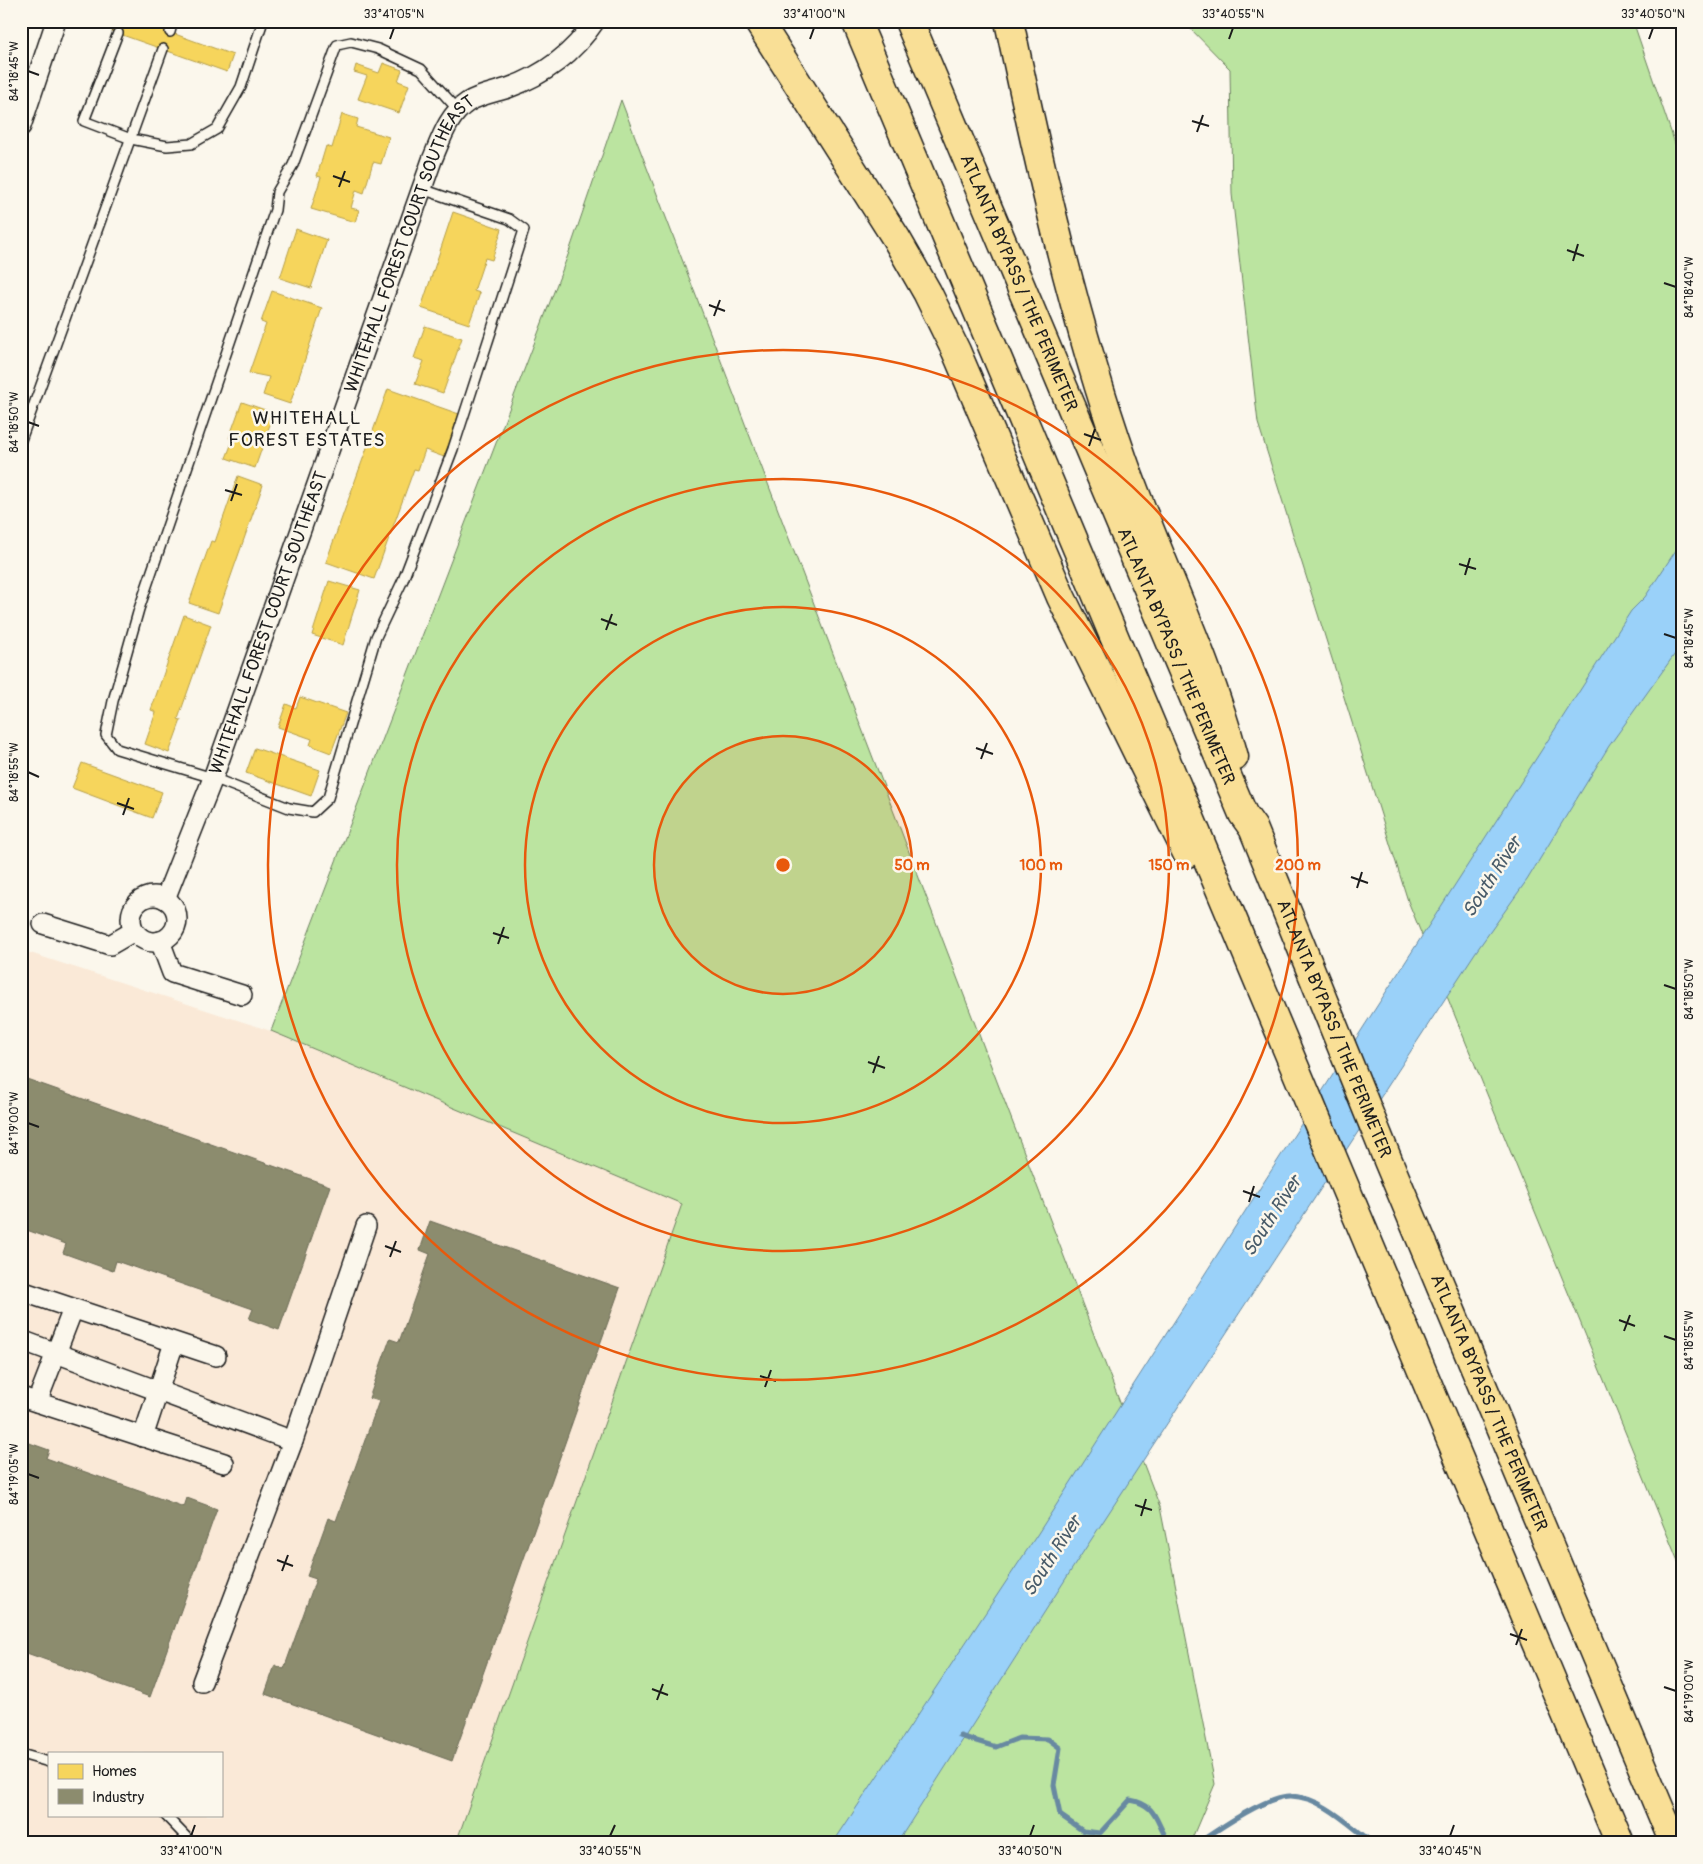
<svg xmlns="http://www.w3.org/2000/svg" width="1703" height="1864" font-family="Pangolin,sans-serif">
	<rect width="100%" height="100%" fill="#fbf7ec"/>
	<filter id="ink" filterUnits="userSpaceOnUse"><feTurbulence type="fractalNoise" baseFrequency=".02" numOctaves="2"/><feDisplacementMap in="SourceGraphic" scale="10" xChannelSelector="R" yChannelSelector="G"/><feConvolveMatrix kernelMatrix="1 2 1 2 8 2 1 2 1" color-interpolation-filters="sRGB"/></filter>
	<g filter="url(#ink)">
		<path fill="#fae9d7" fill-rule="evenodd" d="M21,950L271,1031L682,1204L456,1843H21ZM49,1753H221V1815H49Z"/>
		<g fill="#bbe4a0" stroke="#6c805e">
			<polygon points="1183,21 1633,21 1682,164 1682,1571 1408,901 1258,423 1232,194 1230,69"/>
			<polygon points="621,100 1160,1507 1215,1784 1190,1843 456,1843 682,1204 271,1031 568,255"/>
		</g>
		<polygon fill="#9ad1f9" stroke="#6889a1" points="1682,541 1682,644 1609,746 1527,880 1475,953 1072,1569 897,1843 833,1843 1037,1535 1631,611 1645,597"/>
		<g fill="#f6d55c" stroke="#b59e49">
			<polygon points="114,21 139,21 233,55 227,72 111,31"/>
			<polygon points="383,63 402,70 398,81 409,85 399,113 358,99 367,76 354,72 356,65 379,73"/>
			<polygon points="342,114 358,119 356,127 389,137 381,164 373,162 364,193 356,190 351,208 359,210 355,222 311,209 321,177 317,176 326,146 332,148"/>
			<polygon points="453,212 502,229 492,260 485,258 474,291 480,293 469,324 421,308"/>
			<polygon points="296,229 327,240 311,288 280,278"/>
			<polygon points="272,291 322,308 290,404 263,395 269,377 249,373 266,324 261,322"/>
			<polygon points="425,326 462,338 443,393 415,384 424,361 414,358"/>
			<polygon points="388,389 459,414 444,457 425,450 418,470 414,469 374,579 326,562"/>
			<polygon points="242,402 274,413 255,468 226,458 233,440 229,438"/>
			<polygon points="238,476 263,485 218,613 189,603 211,541 215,542"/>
			<polygon points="329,581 360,590 343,645 312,635"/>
			<polygon points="184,615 211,625 178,719 181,720 169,753 145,744 156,712 151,710"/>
			<polygon points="300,697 346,713 331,753 310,745 312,739 278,727 286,704 296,708"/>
			<polygon points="255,748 320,770 311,796 246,773"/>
			<polygon points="82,763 162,792 152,818 72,788"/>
		</g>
		<g fill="#8c8c6e" stroke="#6a6a55">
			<polygon points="21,1077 330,1186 279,1330 249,1319 253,1309 116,1261 113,1271 63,1253 66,1244 21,1228"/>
			<polygon points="430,1221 620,1288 452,1761 265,1694 275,1665 284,1669 316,1579 307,1576 328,1518 336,1521 379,1401 369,1398 390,1339 399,1342 430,1254 420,1250"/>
			<polygon points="21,1440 49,1450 46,1458 184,1507 187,1498 217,1509 150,1697 21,1651"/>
		</g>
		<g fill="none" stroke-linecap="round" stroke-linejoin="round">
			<g stroke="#6889a1" stroke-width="5">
				<path d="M960,1736L996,1747L1019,1738L1048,1739L1060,1748L1054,1785L1060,1815L1083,1831L1100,1833L1130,1800C1159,1805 1155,1824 1170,1843"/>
				<path d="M1198,1843C1217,1830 1269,1794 1291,1796C1322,1797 1349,1825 1373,1843"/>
			</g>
			<g stroke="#1c1c1c" stroke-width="12">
				<g id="lane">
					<polyline points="170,32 173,21"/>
					<polyline points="118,33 84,121 131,139 167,146 191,144 217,129 241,87 263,21"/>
					<polyline points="422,189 509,219 524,230 453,449 403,580 376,637 328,798 313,812 289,808 213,778 117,749 106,735 113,701 139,609 257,263 275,210 277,192 293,165 337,45 351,42 378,49 421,69 459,111"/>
					<polyline points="21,440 163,49"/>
					<polyline points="21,1754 49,1762"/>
					<polyline points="165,1815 192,1843"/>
				</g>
			</g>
			<g stroke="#1c1c1c" stroke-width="22">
				<g id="street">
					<polyline points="21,126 56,21"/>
					<circle cx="154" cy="919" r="23"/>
					<path id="s1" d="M165,899L213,778L432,160C441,139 448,115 468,102C479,95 496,92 508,88C545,75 573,54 595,21"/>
					<polyline points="43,924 110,945 134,931"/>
					<polyline points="160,941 172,973 242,995"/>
					<polyline points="21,1291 216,1356"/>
					<polyline points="21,1340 293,1441"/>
					<polyline points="21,1397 224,1463"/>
					<polyline points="37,1402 73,1309"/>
					<polyline points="143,1437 174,1343"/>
					<polyline points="202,1682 293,1441 366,1226"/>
				</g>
			</g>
			<g stroke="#1c1c1c" stroke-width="31">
				<g id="highway">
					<polyline points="758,21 896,238 927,292 956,351 1061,597 1187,853"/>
					<polyline points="856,21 1620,1843"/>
					<path id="s2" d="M909,21L1243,814L1253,828L1389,1163L1674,1843"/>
					<path d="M1009,21C1040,169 1073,317 1123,460C1158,559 1207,655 1234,757"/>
				</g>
			</g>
			<use href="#lane" stroke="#fbf7ec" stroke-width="9"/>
			<use href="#street" stroke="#fbf7ec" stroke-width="19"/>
			<use href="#highway" stroke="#f9df96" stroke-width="28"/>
		</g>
	</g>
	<path fill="none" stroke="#1c1c1c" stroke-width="2" d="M390,39L394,28M810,39L814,28M1229,39L1233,28M1649,39L1653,28M28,71L39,75M1192,121L1209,126M1197,132L1203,115M333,176L350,182M339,187L345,171M1567,250L1584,256M1573,261L1578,244M1664,283L1676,287M709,305L725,311M714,316L720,300M28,422L39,426M1084,434L1101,440M1089,446L1095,429M225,490L242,495M231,501L237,484M1459,564L1476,569M1465,575L1470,558M601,619L617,625M606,630L612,614M1664,634L1676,638M976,748L993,754M981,759L987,743M28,772L39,777M117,803L134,809M123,815L129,798M1351,877L1368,883M1357,888L1362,872M493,933L509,938M498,944L504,927M1664,985L1676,989M868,1062L885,1068M873,1073L879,1056M28,1123L39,1127M1243,1191L1260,1197M1249,1202L1254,1186M385,1246L401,1252M390,1257L396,1241M1619,1320L1635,1326M1624,1331L1630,1315M1664,1336L1676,1340M760,1376L776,1381M765,1387L771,1370M28,1474L39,1478M1135,1505L1152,1510M1141,1516L1146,1499M277,1560L293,1566M282,1571L288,1555M1510,1634L1527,1640M1516,1645L1522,1629M1664,1687L1676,1691M652,1689L668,1695M657,1700L663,1684M191,1836L195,1825M610,1836L615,1825M1030,1836L1034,1825M1450,1836L1454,1825"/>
	<circle cx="783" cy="865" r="129" fill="#e8590c" fill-opacity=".12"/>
	<g fill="none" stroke="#e8590c" stroke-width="2.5">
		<circle cx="783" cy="865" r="129"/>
		<circle cx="783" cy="865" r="258"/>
		<circle cx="783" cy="865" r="386"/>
		<circle cx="783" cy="865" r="515"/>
	</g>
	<g text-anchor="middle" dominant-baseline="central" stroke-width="5" stroke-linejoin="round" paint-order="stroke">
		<g font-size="18" fill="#1c1c1c" stroke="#fbf7ec">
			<text stroke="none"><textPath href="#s1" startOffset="700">WHITEHALL FOREST COURT SOUTHEAST</textPath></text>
			<text stroke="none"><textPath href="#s2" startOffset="284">ATLANTA BYPASS / THE PERIMETER</textPath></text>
			<text stroke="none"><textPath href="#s1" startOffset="295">WHITEHALL FOREST COURT SOUTHEAST</textPath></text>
			<text stroke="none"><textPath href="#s2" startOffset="689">ATLANTA BYPASS / THE PERIMETER</textPath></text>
			<text stroke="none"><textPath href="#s2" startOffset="1094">ATLANTA BYPASS / THE PERIMETER</textPath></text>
			<text stroke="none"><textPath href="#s2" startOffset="1499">ATLANTA BYPASS / THE PERIMETER</textPath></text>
		</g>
		<g font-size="19" letter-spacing="1" fill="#1c1c1c" stroke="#fbf7ec">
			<text x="307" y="418">WHITEHALL<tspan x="307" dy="22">FOREST ESTATES</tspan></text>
		</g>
		<g font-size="19" font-style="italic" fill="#485b69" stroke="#fbf7ec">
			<text transform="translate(1492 877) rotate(-57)">South River</text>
			<text transform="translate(1272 1216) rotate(-57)">South River</text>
			<text transform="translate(1052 1556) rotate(-57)">South River</text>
		</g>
	</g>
	<circle cx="783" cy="865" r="8" fill="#e8590c" stroke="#fbf7ec" stroke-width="2.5"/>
	<g font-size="15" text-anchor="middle" font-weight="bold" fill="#e8590c" stroke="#fbf7ec" stroke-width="5" stroke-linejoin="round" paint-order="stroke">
		<text x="912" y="870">50 m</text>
		<text x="1041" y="870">100 m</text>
		<text x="1169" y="870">150 m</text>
		<text x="1298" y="870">200 m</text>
	</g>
	<rect width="1703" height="1864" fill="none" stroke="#fbf7ec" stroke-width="55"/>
	<rect x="48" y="1752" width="175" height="65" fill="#fbf7ec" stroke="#a29f99"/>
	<rect x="58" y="1764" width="25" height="15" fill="#f6d55c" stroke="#a29f99"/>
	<text x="92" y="1776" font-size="15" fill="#1c1c1c">Homes</text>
	<rect x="58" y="1789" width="25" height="15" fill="#8c8c6e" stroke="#a29f99"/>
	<text x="92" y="1802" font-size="15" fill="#1c1c1c">Industry</text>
	<rect x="28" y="28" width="1648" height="1808" fill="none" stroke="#1c1c1c" stroke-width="2"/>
	<g font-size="12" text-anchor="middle" fill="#1c1c1c">
		<text x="394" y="18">33°41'05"N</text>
		<text x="814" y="18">33°41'00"N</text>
		<text x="1233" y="18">33°40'55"N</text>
		<text x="1653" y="18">33°40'50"N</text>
		<text transform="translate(14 71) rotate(-90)" y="4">84°18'45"W</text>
		<text transform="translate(1689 287) rotate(-90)" y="4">84°18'40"W</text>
		<text transform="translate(14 422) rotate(-90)" y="4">84°18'50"W</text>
		<text transform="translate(1689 638) rotate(-90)" y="4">84°18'45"W</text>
		<text transform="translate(14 772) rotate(-90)" y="4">84°18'55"W</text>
		<text transform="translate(1689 989) rotate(-90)" y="4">84°18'50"W</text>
		<text transform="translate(14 1123) rotate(-90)" y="4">84°19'00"W</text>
		<text transform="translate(1689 1340) rotate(-90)" y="4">84°18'55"W</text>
		<text transform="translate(14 1474) rotate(-90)" y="4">84°19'05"W</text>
		<text transform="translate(1689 1691) rotate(-90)" y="4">84°19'00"W</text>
		<text x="191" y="1855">33°41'00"N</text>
		<text x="610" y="1855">33°40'55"N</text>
		<text x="1030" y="1855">33°40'50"N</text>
		<text x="1450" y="1855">33°40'45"N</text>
	</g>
</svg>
